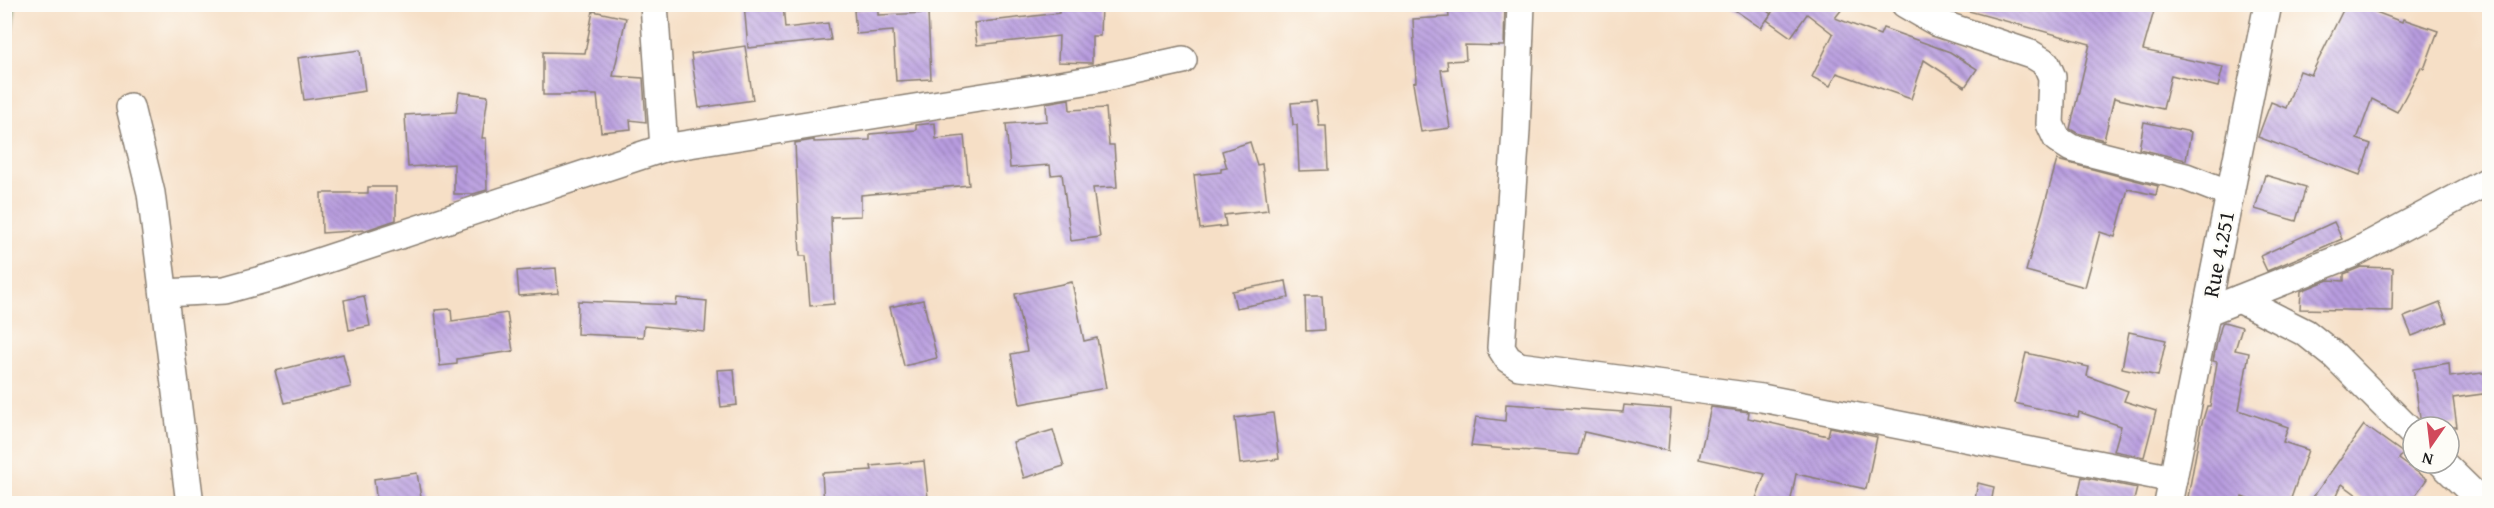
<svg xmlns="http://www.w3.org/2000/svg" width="2494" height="508" font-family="'Gentium Book Plus',serif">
	<defs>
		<pattern id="forest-firs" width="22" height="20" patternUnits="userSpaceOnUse" patternTransform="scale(1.5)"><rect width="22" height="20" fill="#7abd80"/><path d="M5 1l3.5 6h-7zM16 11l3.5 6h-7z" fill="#639968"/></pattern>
		<pattern id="building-back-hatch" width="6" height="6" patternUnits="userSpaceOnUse" patternTransform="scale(1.5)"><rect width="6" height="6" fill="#b89cdf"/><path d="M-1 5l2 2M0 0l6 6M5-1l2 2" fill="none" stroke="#957eb4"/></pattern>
	</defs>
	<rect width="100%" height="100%" fill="#fdfcf7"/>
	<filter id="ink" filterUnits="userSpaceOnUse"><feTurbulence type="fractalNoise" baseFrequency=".0167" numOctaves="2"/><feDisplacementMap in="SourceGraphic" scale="12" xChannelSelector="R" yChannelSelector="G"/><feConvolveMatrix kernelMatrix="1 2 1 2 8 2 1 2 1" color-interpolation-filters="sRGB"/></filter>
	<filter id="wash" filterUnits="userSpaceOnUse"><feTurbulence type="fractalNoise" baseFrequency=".008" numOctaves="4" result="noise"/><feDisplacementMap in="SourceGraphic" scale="24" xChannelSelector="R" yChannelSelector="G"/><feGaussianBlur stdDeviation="1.35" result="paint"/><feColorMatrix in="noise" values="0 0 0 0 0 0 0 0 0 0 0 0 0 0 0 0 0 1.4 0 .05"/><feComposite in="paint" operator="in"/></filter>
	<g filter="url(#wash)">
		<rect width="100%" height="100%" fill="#f6dfc6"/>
		<polygon fill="url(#forest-firs)" stroke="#4b6c4e" stroke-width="1.5" points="5,4 16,5 5,80 4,5"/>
		<g id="blocks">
			<g fill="url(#building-back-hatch)">
				<polygon points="744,4 783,4 785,28 828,23 831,40 748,48"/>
				<polygon points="1059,4 1101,4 1100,36 1092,36 1092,63 1058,62 1059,36 977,45 974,23 1059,13"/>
				<polygon points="1480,4 1505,4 1504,46 1465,45 1466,60 1447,61 1448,69 1441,70 1450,128 1421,132 1413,83 1416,82 1413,19 1449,17 1448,9 1480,7"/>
				<polygon points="1726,4 1757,4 1771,14 1761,28"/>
				<polygon points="1777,4 1846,4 1835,18 1880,35 1883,28 1950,52 1977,69 1965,87 1924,60 1911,99 1837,73 1830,86 1812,77 1833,34 1807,14 1791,37 1767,20"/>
				<polygon points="1965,4 2156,4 2143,50 2223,67 2218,87 2171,75 2163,109 2114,98 2104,140 2077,133 2070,129 2090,44 1965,10"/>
				<polygon points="2346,4 2355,4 2402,22 2403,19 2438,31 2424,69 2421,67 2397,112 2372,99 2357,139 2371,144 2360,175 2258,137 2271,102 2286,108 2300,71 2311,75"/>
				<polygon points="878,8 878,15 928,13 931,79 896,81 893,31 856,34 854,10"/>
				<polygon points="593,11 626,18 613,76 643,78 646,122 630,120 631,129 601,132 597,95 543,95 543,52 585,53"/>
				<polygon points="745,46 753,100 699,108 691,54"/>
				<polygon points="360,50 365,91 304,100 298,58"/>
				<polygon points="459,92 488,96 482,138 486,138 487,190 473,194 454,194 454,164 408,167 405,115 456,112"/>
				<polygon points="1069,99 1070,110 1106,108 1109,145 1114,145 1117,187 1093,188 1100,237 1071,241 1062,174 1051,175 1050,165 1010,168 1006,124 1047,121 1046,103"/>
				<polygon points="1316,101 1319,126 1326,126 1328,170 1299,171 1297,125 1293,125 1291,103"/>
				<polygon points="2144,122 2191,132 2186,160 2139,149"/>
				<polygon points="935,123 936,139 964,136 969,185 861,195 861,216 831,217 834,304 810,306 806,256 800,256 795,143 814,140 814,142 870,140 870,134 916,130 916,125"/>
				<polygon points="1250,142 1257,165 1262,164 1268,210 1224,215 1226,226 1200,229 1194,175 1221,172 1221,169 1227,168 1222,151"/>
				<polygon points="2057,160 2158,186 2156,195 2128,189 2115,237 2100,232 2085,287 2026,271"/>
				<polygon points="2265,175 2306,187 2296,221 2255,209"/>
				<polygon points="368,187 396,187 396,220 366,230 322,233 321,193 368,193"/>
				<polygon points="2334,222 2342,239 2267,271 2260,256"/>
				<polygon points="2361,267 2393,268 2392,311 2300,309 2301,291 2328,280 2344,281 2344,274"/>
				<polygon points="556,268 558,293 519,296 517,271"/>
				<polygon points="1286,281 1289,298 1236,308 1232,291"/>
				<polygon points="1072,282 1084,341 1097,338 1106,388 1020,404 1011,354 1027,351 1015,294"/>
				<polygon points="364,296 370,326 349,330 344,300"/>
				<polygon points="1305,296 1322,296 1324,330 1306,331"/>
				<polygon points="677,298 707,301 705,332 644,326 643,337 577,334 578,301 676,305"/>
				<polygon points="923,300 937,358 904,366 890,307"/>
				<polygon points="2440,303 2447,322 2412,336 2404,317"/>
				<polygon points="451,309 452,321 507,313 513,351 457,359 457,364 440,366 435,310"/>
				<polygon points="2224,322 2242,327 2235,350 2249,353 2239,410 2288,427 2283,442 2308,450 2289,504 2262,504 2242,497 2240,504 2220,504 2188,497 2201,426 2207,406 2210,406 2217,362 2213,361 2217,342 2222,323"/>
				<polygon points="2129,332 2166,340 2158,376 2122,368"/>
				<polygon points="2026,353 2089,367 2087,376 2128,391 2124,401 2156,411 2144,457 2114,451 2121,426 2079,412 2078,417 2014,403"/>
				<polygon points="343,354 351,387 284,403 275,371"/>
				<polygon points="2449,363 2450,377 2490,372 2490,393 2453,398 2457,427 2427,427 2420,418 2413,369"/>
				<polygon points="734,369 737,405 721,407 717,370"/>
				<polygon points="1506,404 1623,412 1624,405 1671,409 1668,451 1584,432 1578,455 1471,446 1476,417 1505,421"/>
				<polygon points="1711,407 1749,412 1748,418 1828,436 1830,427 1877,437 1866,489 1796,474 1790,504 1754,504 1765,474 1699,459"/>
				<polygon points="1273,413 1279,459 1240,464 1235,418"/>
				<polygon points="2364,425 2403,453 2399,459 2427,479 2409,504 2369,504 2342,484 2333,504 2308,504"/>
				<polygon points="1053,430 1064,466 1024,478 1013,442"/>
				<polygon points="924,461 928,498 868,504 824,504 822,473 872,470 871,466"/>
				<polygon points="417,473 422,504 377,504 374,479"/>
				<polygon points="2082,477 2137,488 2133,504 2076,504"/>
				<polygon points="1978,483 1994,487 1991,504 1974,504"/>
			</g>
		</g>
	</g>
	<g filter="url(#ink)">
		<use href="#blocks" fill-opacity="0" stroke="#897e71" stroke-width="1.5"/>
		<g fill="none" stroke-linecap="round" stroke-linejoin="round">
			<g stroke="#897e71" stroke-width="30">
				<g id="minor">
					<polyline points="654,4 664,148"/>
					<polyline points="1521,4 1516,131 1501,348 1508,359 1519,366 1762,398 2173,479"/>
					<polyline points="1905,4 1938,23 2031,54 2046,63 2052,77 2050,124 2057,139 2071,148 2186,177 2230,194"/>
					<polyline points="130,107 151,193 190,504"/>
					<polyline points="164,293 225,290 279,275 664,148 1091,80 1183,60"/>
					<polyline points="2239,299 2306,333 2335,356 2413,434"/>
					<polyline points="2206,312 2354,253 2490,180"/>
					<polyline points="2442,463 2484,504"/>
					<polyline points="2168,504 2268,4"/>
				</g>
			</g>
			<use href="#minor" stroke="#fff" stroke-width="27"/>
		</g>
	</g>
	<g text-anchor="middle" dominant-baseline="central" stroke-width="5" stroke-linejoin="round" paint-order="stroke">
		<g font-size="22" fill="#1c1c1c" stroke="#fdfcf7">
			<text transform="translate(2218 254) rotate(-79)">Rue 4.251</text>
		</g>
	</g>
	<rect width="2494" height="508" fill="none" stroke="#fdfcf7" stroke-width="24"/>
	<g transform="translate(2431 445) rotate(194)"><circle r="28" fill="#fdfcf7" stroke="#a3a29f" stroke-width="1.5"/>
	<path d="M0-4.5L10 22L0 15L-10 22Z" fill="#d1495b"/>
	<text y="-9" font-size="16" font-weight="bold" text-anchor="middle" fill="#1c1c1c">N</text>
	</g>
</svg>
